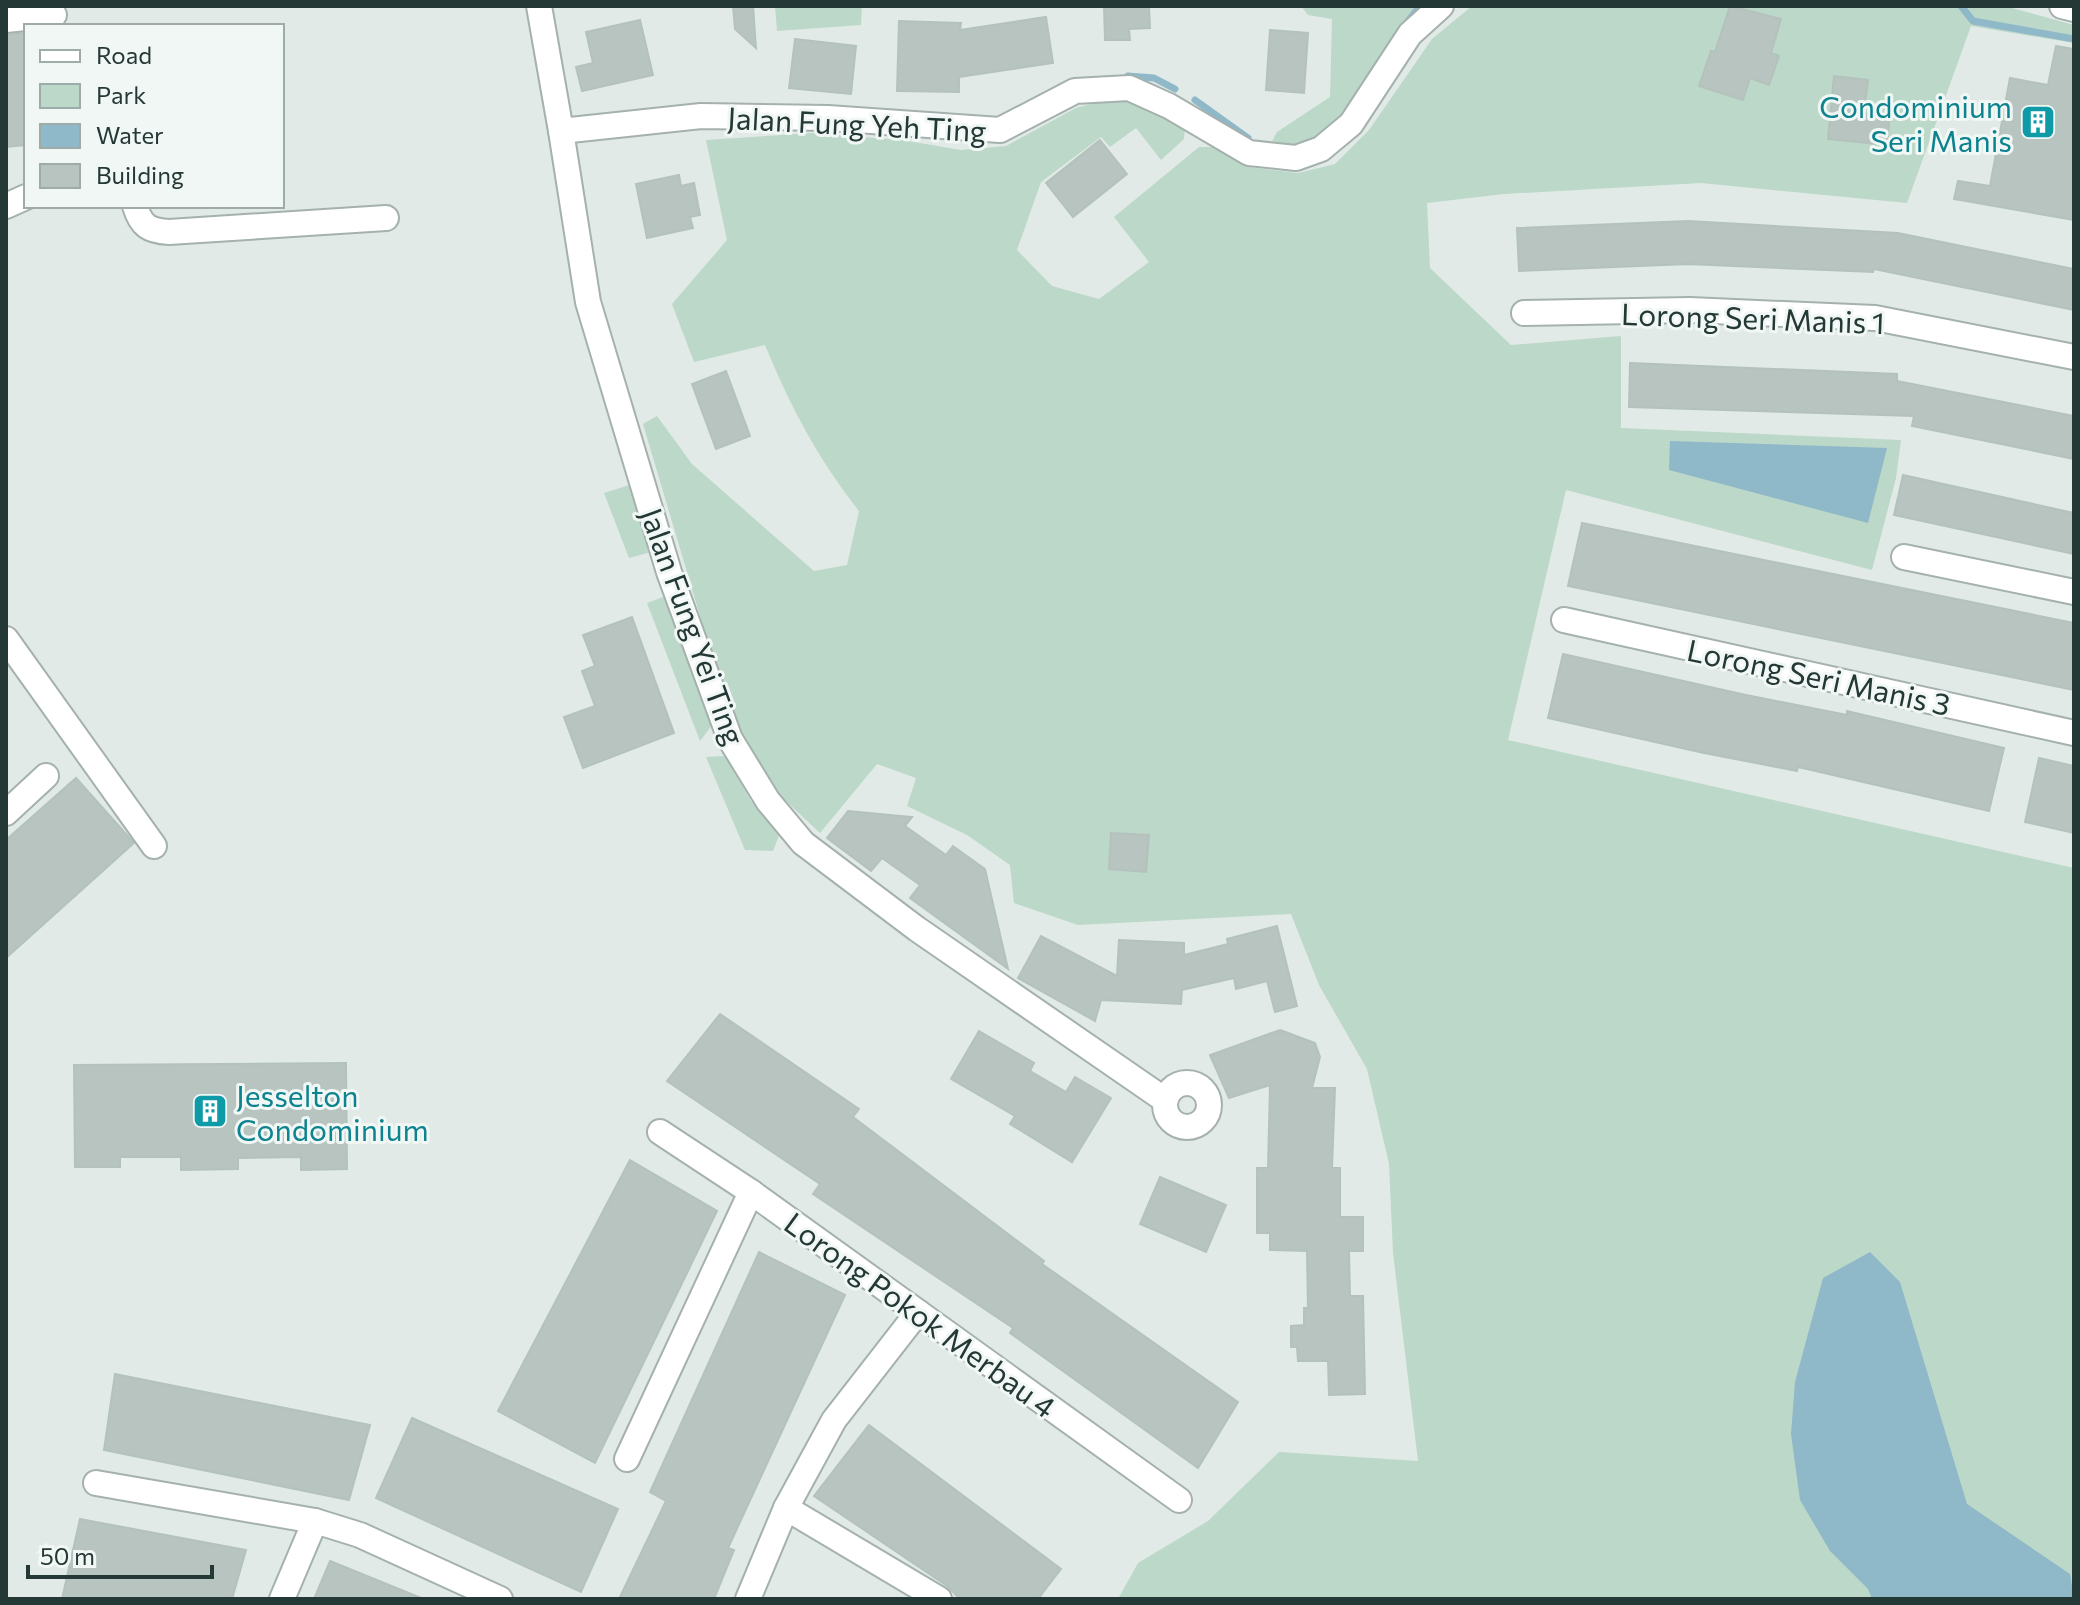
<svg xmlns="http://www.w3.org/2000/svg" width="2080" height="1605" font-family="Commissioner,sans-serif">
	<rect width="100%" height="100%" fill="#e1eae7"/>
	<g fill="#bcd8c8">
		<polygon points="775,6 862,6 861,25 777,31"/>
		<polygon points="1301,6 1431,6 1348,119 1317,144 1268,149 1277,132 1330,97 1332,19 1308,15"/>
		<path d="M1472,6H2005L2074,25V43L1971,26L1907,203L1701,183L1504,194L1427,203L1430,268L1511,345L1621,336V428L1901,440L1896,478L1872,570L1566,490L1508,740L2074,868V1599H1118L1138,1563L1208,1521L1279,1452L1418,1461L1393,1253L1389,1164L1367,1069L1319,985L1291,914L1078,925L1014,903L1010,865L967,835L907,806L916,778L877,764L820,833L771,787L753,761L725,700L643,424L657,416L692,464L814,571L847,565L859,511C818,459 790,406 765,345L694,362L672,304L727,240L706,140L812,133L902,140L961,150L1006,146L1076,108L1106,100L1128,99L1185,126L1184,139L1161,160L1136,128L1110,147L1101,137L1041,182L1017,250L1052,286L1099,299L1149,262L1114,217L1199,147H1218L1248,167L1298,173L1335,164L1369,130L1432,39Z"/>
		<polygon points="629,485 651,552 629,558 604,493"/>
		<polygon points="666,596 713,724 700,741 647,603"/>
		<polygon points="725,756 751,801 780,833 773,851 745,850 706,757"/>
	</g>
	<g fill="#8fb8c8">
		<polygon points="1670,441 1887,448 1868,523 1669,470"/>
		<polygon points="1870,1252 1900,1282 1967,1504 2070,1574 2074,1599 1872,1599 1868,1589 1830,1551 1800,1500 1791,1434 1795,1382 1823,1278"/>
	</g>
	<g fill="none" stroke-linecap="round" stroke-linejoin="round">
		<g stroke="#8fb8c8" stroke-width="7">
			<polyline points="1961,6 1973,21 2074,39"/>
			<polyline points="1406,24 1420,6"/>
			<polyline points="1128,76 1154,78 1175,89"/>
			<polyline points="1195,100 1248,138"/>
		</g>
	</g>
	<g fill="#b7c4c0" stroke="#b4c2be" stroke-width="2">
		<polygon points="733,6 753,6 756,48 735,29"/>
		<polygon points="1104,6 1149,6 1150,28 1129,29 1130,40 1105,40"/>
		<polygon points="1730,6 1781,19 1771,53 1779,56 1769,85 1750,78 1743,100 1699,86 1711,51 1715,52"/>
		<polygon points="1046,17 1053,63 959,77 959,92 897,91 899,21 961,23 960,30"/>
		<polygon points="640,20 653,75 582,91 576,67 593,63 586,32"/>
		<polygon points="1270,30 1308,33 1304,93 1266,90"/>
		<polygon points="26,33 26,145 6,147 6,35"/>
		<polygon points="795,39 856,46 851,94 789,88"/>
		<polygon points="2056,46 2074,49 2074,220 1954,199 1958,181 1990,186 2010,78 2048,85"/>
		<polygon points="1834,76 1868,80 1864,113 1890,115 1887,145 1828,139"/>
		<polygon points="1100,140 1127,174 1073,217 1046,183"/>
		<polygon points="679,175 681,186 694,183 700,215 690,217 693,228 647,238 636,184"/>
		<polygon points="1688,221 1898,233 2074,269 2074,310 1874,269 1873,272 1688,264 1519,271 1517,228"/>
		<polygon points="1630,363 1897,374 1897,381 2074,416 2074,459 1912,426 1914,416 1629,407"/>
		<polygon points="726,371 750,436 716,449 692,384"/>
		<polygon points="1903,475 2074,513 2074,554 1894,515"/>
		<polygon points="1582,523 2074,623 2074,690 1568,586"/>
		<polygon points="632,617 674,733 583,768 564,717 595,706 582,671 595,666 583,635"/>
		<polygon points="1563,654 1746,695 1847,715 1847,711 2004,748 1989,811 1798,767 1797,771 1704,753 1548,718"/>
		<polygon points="2039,758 2074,766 2074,833 2025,822"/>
		<polygon points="76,778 134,843 6,958 6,840"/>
		<polygon points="848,811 912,817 905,826 946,855 953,846 985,869 1008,969 910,898 920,885 882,858 871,871 827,838"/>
		<polygon points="1111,833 1149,835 1146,872 1109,869"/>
		<polygon points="1277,926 1297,1006 1275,1012 1267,981 1236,989 1234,978 1182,990 1181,1004 1101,1000 1095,1021 1018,978 1041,936 1117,976 1119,940 1184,943 1184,955 1228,944 1227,939"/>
		<polygon points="720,1014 859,1109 853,1117 1044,1261 1042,1264 1238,1402 1198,1468 1010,1333 1013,1328 813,1194 820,1184 667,1081"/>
		<polygon points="1280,1030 1315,1043 1320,1057 1312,1088 1335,1088 1332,1168 1340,1168 1340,1217 1363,1217 1363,1251 1349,1251 1350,1296 1363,1296 1365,1394 1329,1395 1328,1361 1298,1361 1297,1347 1291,1347 1291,1326 1304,1325 1304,1308 1308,1308 1307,1251 1270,1250 1270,1233 1257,1233 1257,1168 1268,1168 1270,1085 1229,1098 1210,1055"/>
		<polygon points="979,1031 1034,1063 1030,1071 1066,1092 1075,1077 1111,1098 1072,1162 1010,1124 1015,1116 951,1079"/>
		<polygon points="346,1063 347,1169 301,1170 301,1157 238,1158 238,1169 181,1170 181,1157 120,1157 120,1167 75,1167 74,1065"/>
		<polygon points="630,1160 717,1211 595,1463 498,1411"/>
		<polygon points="1160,1177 1226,1205 1206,1252 1140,1224"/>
		<polygon points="759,1252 845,1295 728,1548 734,1550 714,1599 619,1599 666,1501 650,1492"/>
		<polygon points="115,1374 370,1425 349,1500 104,1450"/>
		<polygon points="412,1418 618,1509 581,1592 376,1498"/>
		<polygon points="869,1425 1061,1569 1038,1599 960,1599 947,1586 814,1496"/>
		<polygon points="80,1519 246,1550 232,1599 62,1599"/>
		<polygon points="330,1561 421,1598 421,1599 314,1599"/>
	</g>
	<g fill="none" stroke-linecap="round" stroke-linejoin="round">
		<g stroke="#a5b1ae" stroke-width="28">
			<g id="minor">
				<polyline points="6,20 54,15"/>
				<polyline points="561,131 588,302 669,572 730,739 768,801 803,843 917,929 1165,1100"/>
				<polyline points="6,206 26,197"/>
				<path d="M135,206C141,226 149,231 169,232L386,218"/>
				<polyline points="1524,313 1690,310 1875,318 2074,357"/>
				<polyline points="1904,557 2074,592"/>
				<polyline points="1564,620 2074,733"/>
				<polyline points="6,639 154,846"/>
				<polyline points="6,813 46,776"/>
				<circle cx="1187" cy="1105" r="22"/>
				<polyline points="660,1132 751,1192 1179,1500"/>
				<polyline points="627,1459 751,1192"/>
				<polyline points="96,1483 315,1521 360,1535 500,1599"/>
				<polyline points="786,1508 939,1599"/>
				<polyline points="282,1599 315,1521"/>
				<polyline points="748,1599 786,1508 834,1420 918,1312"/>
			</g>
		</g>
		<g stroke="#a5b1ae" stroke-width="28">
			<g id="tertiary">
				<polyline points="539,6 561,131 701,116 828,118 1000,130 1075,91 1129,88 1169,106 1249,153 1296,158 1321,149 1351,124 1410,34 1441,6"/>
				<polyline points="2062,6 2074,9"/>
			</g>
		</g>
		<use href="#minor" stroke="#fff" stroke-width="24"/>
		<use href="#tertiary" stroke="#fff" stroke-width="24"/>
	</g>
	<defs>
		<g id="building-square" transform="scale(1.8)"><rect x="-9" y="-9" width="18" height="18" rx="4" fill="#0f9aa8" stroke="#f1f7f5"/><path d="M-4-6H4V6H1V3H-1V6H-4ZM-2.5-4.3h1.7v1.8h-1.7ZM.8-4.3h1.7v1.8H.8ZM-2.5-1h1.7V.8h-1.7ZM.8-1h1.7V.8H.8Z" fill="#fff"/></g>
	</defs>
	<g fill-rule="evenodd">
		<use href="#building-square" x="2038" y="122"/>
		<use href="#building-square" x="210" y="1111"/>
	</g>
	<g text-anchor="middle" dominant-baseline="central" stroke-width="6" stroke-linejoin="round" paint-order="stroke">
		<g font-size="30" fill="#0d838f" stroke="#f1f7f5" text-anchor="end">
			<text x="2012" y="105">Condominium<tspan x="2012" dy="34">Seri Manis</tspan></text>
			<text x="236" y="1094" text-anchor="start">Jesselton<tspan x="236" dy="34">Condominium</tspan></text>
		</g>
		<g font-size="30" fill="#243835" stroke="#f1f7f5">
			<text transform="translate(857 123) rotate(3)">Jalan Fung Yeh Ting</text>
			<text transform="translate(1753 317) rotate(2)">Lorong Seri Manis 1</text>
			<text transform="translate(694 626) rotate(70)">Jalan Fung Yei Ting</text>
			<text transform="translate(1819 676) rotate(12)">Lorong Seri Manis 3</text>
			<text transform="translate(921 1314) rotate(36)">Lorong Pokok Merbau 4</text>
		</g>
	</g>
	<rect width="2080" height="1605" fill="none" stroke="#243835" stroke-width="16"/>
	<rect x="24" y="24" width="260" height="184" fill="#f1f7f5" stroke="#9faba8" stroke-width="2"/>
	<rect x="40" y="50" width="40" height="12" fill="#ffffff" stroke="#9faba8" stroke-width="2"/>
	<text x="96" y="64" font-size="24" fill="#243835">Road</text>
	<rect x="40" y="84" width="40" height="24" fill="#bcd8c8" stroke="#9faba8" stroke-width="2"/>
	<text x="96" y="104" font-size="24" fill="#243835">Park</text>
	<rect x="40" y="124" width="40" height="24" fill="#8fb8c8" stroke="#9faba8" stroke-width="2"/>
	<text x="96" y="144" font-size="24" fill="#243835">Water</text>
	<rect x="40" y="164" width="40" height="24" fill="#b7c4c0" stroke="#9faba8" stroke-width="2"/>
	<text x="96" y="184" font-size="24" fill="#243835">Building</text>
	<path d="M28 1565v12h184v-12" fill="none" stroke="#243835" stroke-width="4"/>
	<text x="40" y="1565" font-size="24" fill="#243835" stroke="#f1f7f5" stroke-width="6" paint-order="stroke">50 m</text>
</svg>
